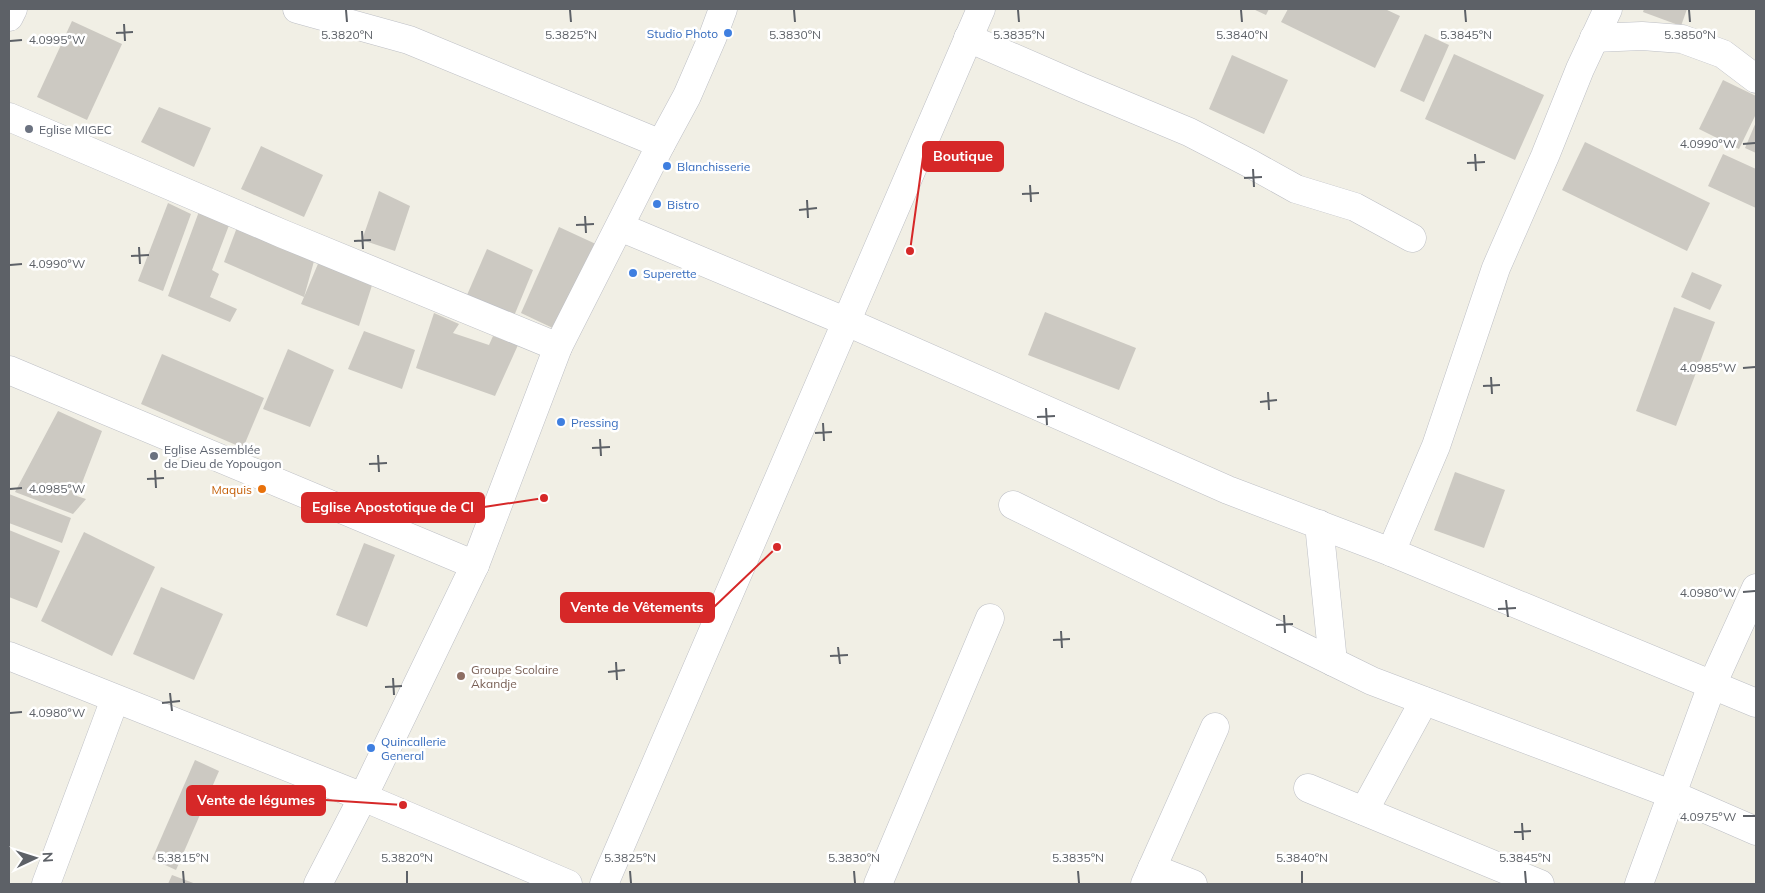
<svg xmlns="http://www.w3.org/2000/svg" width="1765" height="893" font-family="Mulish,sans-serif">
	<rect width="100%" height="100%" fill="#f1efe5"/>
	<g fill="#ccc9c2">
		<polygon points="1253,9 1269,9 1266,15"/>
		<polygon points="1288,9 1385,9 1400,16 1375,68 1281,22"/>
		<polygon points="1644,9 1687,9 1681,26 1643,12"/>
		<polygon points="72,21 122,44 87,120 37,97"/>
		<polygon points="1425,34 1449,45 1424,102 1400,91"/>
		<polygon points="1454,54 1544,95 1515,160 1425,119"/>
		<polygon points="1232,55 1288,80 1264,134 1209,109"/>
		<polygon points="1723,80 1756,96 1756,114 1739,149 1699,129"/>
		<polygon points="159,107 211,128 194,167 141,142"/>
		<polygon points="1756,122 1756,153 1745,148"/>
		<polygon points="1585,142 1710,203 1687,251 1562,190"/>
		<polygon points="261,146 323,175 304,217 241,189"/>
		<polygon points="1723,154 1756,169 1756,208 1708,186"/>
		<polygon points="379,191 410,206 395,251 362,240"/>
		<polygon points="168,203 191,214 163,291 138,281"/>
		<polygon points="201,206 231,220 212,270 219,274 210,297 237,309 230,322 168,296"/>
		<polygon points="239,222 316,254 304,297 320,259 374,279 359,326 301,304 304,297 224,262"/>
		<polygon points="559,227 598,245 559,331 521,313"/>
		<polygon points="487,249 533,270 514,316 467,295"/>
		<polygon points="1692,272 1722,285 1710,310 1681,297"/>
		<polygon points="1674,307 1715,322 1676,426 1636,411"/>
		<polygon points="1045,312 1136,348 1119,390 1028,355"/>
		<polygon points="434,313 459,324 453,333 489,345 493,336 518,345 495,396 416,368"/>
		<polygon points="364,331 415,350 402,389 348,369"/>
		<polygon points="288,349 334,370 310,427 263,409"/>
		<polygon points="162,354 264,398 243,448 141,404"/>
		<polygon points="58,411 102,431 77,496 86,499 73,514 15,492"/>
		<polygon points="1455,472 1505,490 1484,548 1434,530"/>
		<polygon points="9,494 71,518 62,543 9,523"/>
		<polygon points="9,530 60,551 37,608 9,597"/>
		<polygon points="84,532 155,567 112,656 41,621"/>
		<polygon points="364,543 395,555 367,627 336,615"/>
		<polygon points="161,587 223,614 194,680 133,654"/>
		<polygon points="195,760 219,771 176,870 152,859"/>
		<polygon points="172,875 196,884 168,884"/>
	</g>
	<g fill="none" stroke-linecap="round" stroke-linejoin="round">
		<g stroke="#bdbfc5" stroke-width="29">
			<g id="street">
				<polyline points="297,9 409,40 661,144"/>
				<polyline points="9,17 13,9"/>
				<polyline points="968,38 1081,87 1189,132 1251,164 1296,189 1355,207 1412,238"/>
				<polyline points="1594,38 1642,36 1682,39 1723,54 1756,79"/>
				<polyline points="9,117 283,234 558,347"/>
				<polyline points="620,227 847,322 1228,490 1391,552 1756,703"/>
				<polyline points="9,370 475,565"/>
				<polyline points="1013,505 1372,681 1671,794 1756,831"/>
				<polyline points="1319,524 1333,662"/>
				<polyline points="1391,552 1436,446 1496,268 1545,156 1580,69 1608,9"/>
				<polyline points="9,656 363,797 568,884"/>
				<polyline points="1308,788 1540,884"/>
				<polyline points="1364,811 1424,701"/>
				<polyline points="1152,868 1193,884"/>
				<polyline points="46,884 115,699"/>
				<polyline points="318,884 363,797 475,565 558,347 661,144 687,96 713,36 723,9"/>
				<polyline points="604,884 981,9"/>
				<polyline points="878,884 990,618"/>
				<polyline points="1145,884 1215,727"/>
				<polyline points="1639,884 1712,685 1756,588"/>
			</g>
		</g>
		<use href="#street" stroke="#fff" stroke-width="28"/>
	</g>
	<path fill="none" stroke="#5d6167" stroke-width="2" d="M346,10L347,22M570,10L571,22M794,10L795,22M1018,10L1019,22M1241,10L1242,22M1465,10L1466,22M1689,10L1690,22M124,24L125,41M116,33L133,32M10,41L22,40M1743,144L1755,143M1475,154L1476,171M1467,163L1485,162M1253,169L1254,187M1244,178L1262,177M1030,185L1031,202M1022,194L1039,193M807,200L808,218M799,210L817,208M585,216L586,233M576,225L594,224M362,231L363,249M354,241L371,240M139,247L140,264M131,256L149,255M10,265L22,264M1743,368L1755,367M1491,377L1492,394M1483,386L1500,385M1268,392L1269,410M1260,402L1277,400M1046,408L1047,425M1037,417L1055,416M823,423L824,441M815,433L832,432M600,439L601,456M592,448L610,447M378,455L379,472M369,464L387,463M155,470L156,488M147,479L164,478M10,489L22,488M1743,592L1755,591M1506,600L1508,617M1498,609L1516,608M1284,615L1285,633M1276,625L1293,624M1061,631L1062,648M1053,640L1070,639M838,647L840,664M830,656L848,655M616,662L617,680M608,672L625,670M393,678L394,695M385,687L402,686M170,693L172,711M162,703L180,701M10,713L22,712M1743,816H1755M1522,823L1523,840M1514,832L1531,831M183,871L184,883M407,871V883M630,871L631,883M854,871L855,883M1078,871L1079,883M1302,871V883M1525,871L1526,883"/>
	<g fill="#3f7fe0" stroke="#fff" stroke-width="2">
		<circle cx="728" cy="33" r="5"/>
		<circle cx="667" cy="166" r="5"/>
		<circle cx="657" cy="204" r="5"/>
		<circle cx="633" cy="273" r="5"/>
		<circle cx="561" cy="422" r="5"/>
		<circle cx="371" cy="748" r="5"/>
	</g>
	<g fill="#6b7280" stroke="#fff" stroke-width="2">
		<circle cx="29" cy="129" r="5"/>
		<circle cx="154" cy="456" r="5"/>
	</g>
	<circle fill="#e8710a" stroke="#fff" stroke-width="2" cx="262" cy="489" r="5"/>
	<circle fill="#8d6e63" stroke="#fff" stroke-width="2" cx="461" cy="676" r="5"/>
	<g text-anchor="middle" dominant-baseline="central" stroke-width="5" stroke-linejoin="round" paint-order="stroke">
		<g font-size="12" fill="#366cbe" stroke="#fff" text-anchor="start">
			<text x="718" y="33" text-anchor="end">Studio Photo</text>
			<text x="677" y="166">Blanchisserie</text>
			<text x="667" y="204">Bistro</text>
			<text x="643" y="273">Superette</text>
			<text x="571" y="422">Pressing</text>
			<text x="381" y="741">Quincallerie<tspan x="381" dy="14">General</tspan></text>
		</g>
		<g font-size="12" fill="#5b616d" stroke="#fff" text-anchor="start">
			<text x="39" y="129">Eglise MIGEC</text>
			<text x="164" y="449">Eglise Assemblée<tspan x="164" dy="14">de Dieu de Yopougon</tspan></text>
		</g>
		<g font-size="12" fill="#c56008" stroke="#fff" text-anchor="end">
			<text x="252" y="489">Maquis</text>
		</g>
		<g font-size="12" fill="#785e54" stroke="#fff" text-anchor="start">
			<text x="471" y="669">Groupe Scolaire<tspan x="471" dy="14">Akandje</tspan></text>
		</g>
	</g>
	<g font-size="12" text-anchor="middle" fill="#5d6167" stroke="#fff" stroke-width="5" stroke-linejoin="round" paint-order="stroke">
		<text x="347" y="39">5.3820°N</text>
		<text x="571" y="39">5.3825°N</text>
		<text x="795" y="39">5.3830°N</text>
		<text x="1019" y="39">5.3835°N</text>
		<text x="1242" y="39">5.3840°N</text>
		<text x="1466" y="39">5.3845°N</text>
		<text x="1690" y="39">5.3850°N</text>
		<text x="57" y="44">4.0995°W</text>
		<text x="1708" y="148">4.0990°W</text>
		<text x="57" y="268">4.0990°W</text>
		<text x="1708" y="372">4.0985°W</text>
		<text x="57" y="493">4.0985°W</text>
		<text x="1708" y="597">4.0980°W</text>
		<text x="57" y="717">4.0980°W</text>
		<text x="1708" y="821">4.0975°W</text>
		<text x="183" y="862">5.3815°N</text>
		<text x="407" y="862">5.3820°N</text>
		<text x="630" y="862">5.3825°N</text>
		<text x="854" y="862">5.3830°N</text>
		<text x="1078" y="862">5.3835°N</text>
		<text x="1302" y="862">5.3840°N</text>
		<text x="1525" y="862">5.3845°N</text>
	</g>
	<path fill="none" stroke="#d62828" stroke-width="2" d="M910 251L923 157M544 498L484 507M777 547L714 607M403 805L325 800"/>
	<g fill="#d62828" stroke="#fff" stroke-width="2">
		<circle cx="910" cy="251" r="5"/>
		<circle cx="544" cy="498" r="5"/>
		<circle cx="777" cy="547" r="5"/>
		<circle cx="403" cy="805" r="5"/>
	</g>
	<g fill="#d62828" stroke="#d62828" stroke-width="2">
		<rect x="923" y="142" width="80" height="29" rx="5"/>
		<rect x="302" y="493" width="182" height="29" rx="5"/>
		<rect x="561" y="593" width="153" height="29" rx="5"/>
		<rect x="187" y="786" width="138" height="29" rx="5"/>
	</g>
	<g font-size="14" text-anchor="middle" font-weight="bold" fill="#fff">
		<text x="963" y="161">Boutique</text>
		<text x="393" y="512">Eglise Apostotique de CI</text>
		<text x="637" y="612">Vente de Vêtements</text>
		<text x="256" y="805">Vente de légumes</text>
	</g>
	<rect width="1765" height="893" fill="none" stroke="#5d6167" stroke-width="20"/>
	<g transform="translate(35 858) rotate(86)" stroke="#ffffff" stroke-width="4" paint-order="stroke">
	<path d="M0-4L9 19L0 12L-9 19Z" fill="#5d6167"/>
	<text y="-8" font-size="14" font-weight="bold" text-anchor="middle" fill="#5d6167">N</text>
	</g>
</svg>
